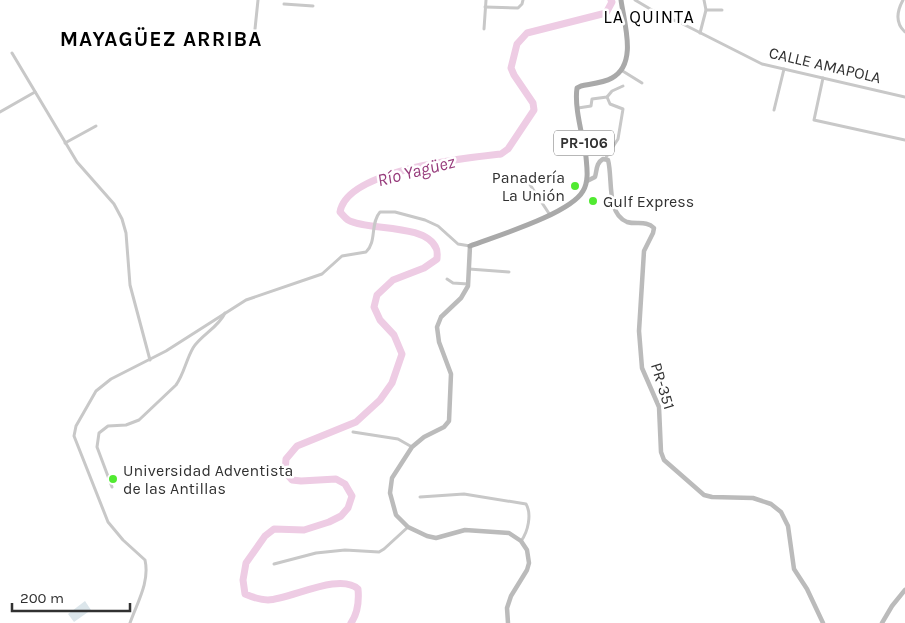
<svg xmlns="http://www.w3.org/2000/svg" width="905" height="623" font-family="Karla,sans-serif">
	<rect width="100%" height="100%" fill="#fff"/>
	<polygon fill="#dce6eb" points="85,601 91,610 74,622 68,614"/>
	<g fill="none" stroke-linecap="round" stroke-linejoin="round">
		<path stroke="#eecce4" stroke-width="7" d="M351,623C358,613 359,600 358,589C340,572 291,599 268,600C260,600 252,597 245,594L243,580L246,563L265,536L274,529L304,530L329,522L341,516L348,508L352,496L345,484L336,479L301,481L292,480L285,472L286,459L297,446L356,422L380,400L392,383L402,354L394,335L380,320L374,307L377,295L393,280L424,268L437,259C437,256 438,251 436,248C425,223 367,231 348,220C345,218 343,215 340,212C347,170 465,158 501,154L508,149L534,110L533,103L514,75L511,68L517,44L527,33L606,13L612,2L611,0"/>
		<g stroke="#c8c8c8" stroke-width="3">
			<polyline points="635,0 662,16 679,22 762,64 905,97"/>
			<path d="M903,0C897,11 895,23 905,32"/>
			<polyline points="284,4 313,6"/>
			<polyline points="485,7 518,8 522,4 523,0"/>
			<polyline points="706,10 722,10"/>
			<polyline points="255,29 258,0"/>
			<polyline points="484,29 486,0"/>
			<polyline points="700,33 706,10 704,0"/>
			<polyline points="12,53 77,162 114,204 122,219 126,233 130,285 150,360"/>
			<polyline points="621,70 642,83"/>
			<polyline points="823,78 814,120 905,140"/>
			<polyline points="578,108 591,106 592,99 607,97 612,91 623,86"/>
			<polyline points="774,110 784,69"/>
			<polyline points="0,112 35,92"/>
			<polyline points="65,143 96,126"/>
			<polyline points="605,159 618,139 623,109 610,104 607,97"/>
			<polyline points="523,174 550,215"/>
			<polyline points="469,269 509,272"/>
			<polyline points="447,279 453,283 468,284"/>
			<polyline points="353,432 398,439 412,447"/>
			<path d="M112,487L97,447L99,433L108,426L126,425L139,420L176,385C184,374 186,360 193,348C201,335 218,328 225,313"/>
			<path d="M420,497L464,494L526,504C532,514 528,532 521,541"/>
			<polyline points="274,564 316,553 345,550 379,552 384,549 408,527"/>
			<path d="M130,623C137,603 150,582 145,560L123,540L108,522L74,436L76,426L96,391L111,379L166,351L246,300L322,274L342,256L366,252C377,242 370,223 380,212H395L425,220L438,226L458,244L470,246"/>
		</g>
		<g stroke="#bbb" stroke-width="4.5">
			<path d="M587,181L595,177C597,170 596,163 603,159L608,160C613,178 606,214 627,222C637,225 646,220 654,228L653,233L644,251L639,331L642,368L659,407L661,452L664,460L704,495L712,497L753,498L771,504L781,512L788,526L794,569L807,589L823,623"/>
			<polyline points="470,246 468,286 461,298 441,317 437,327 439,342 451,374 449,421 444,427 424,437 412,447 392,478 390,493 396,515 408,527 427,536 436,538 465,530 509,533 521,541 527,550 529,563 527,570 511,596 507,608 508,623"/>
			<polyline points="882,623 892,606 905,590"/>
		</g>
		<path stroke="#a9a9a9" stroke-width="5" d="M470,246C496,236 570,214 583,191C589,181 587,168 586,157C583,136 574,108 577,88L581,86C590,84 603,83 612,78C638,64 624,23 621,0"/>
	</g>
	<g fill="#51ea31" stroke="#fff" stroke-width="2">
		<circle cx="575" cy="186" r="5"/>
		<circle cx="593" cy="201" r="5"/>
		<circle cx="113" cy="479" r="5"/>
	</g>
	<g text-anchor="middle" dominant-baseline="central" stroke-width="5" stroke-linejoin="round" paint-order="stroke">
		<rect fill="#fff" stroke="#6f6f6f" stroke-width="1" x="554" y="130.5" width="60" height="25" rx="4"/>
		<g font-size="15" font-weight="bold" fill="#313131">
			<text x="584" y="143">PR-106</text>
		</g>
		<g font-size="16" fill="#313131" stroke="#fff">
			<text transform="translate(825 65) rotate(13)">CALLE AMAPOLA</text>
			<text transform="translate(663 386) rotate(73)">PR-351</text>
		</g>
		<g font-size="16" fill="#313131" stroke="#fff" text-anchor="start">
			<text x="565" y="177" text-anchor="end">Panadería<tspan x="565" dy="18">La Unión</tspan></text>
			<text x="603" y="201">Gulf Express</text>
			<text x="123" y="470">Universidad Adventista<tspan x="123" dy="18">de las Antillas</tspan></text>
		</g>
		<g font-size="18" letter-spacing="1" fill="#000" stroke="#fff">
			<text x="649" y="17">LA QUINTA</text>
		</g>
		<g font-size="18" font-style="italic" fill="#973c7c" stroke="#fff">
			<text transform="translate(416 171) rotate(-14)">Río Yagüez</text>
		</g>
		<g font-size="21" font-weight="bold" letter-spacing="1" fill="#000" stroke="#fff">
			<text x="161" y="39">MAYAGÜEZ ARRIBA</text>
		</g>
	</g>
	<path d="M12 603v8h118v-8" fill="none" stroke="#313131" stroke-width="2.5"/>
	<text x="20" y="603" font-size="15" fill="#313131" stroke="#ffffff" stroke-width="4" paint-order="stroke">200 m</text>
</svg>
